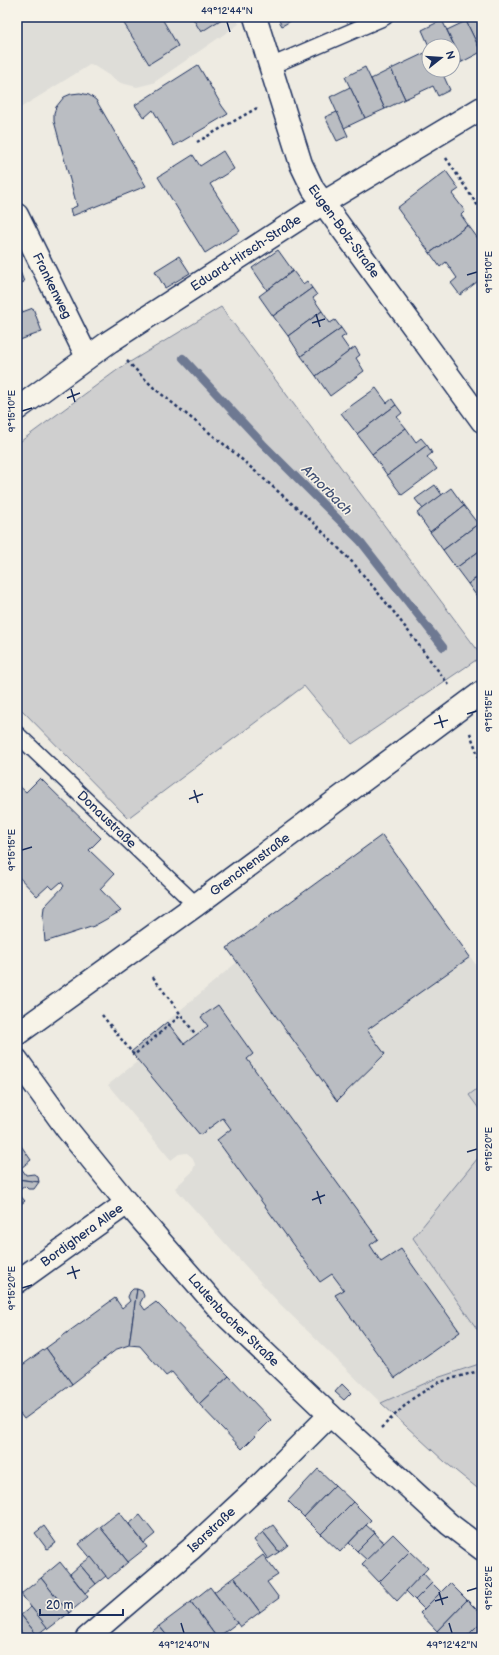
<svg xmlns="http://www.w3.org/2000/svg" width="499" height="1655" font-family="'Balsamiq Sans',sans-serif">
	<rect width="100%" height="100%" fill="#eeebe2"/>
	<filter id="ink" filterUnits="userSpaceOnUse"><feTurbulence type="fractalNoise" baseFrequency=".025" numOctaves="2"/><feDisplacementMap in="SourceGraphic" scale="8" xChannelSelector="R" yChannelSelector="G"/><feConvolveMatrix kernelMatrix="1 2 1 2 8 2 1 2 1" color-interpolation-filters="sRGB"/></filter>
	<g filter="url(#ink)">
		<g fill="#deddd8">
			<polygon points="17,17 235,17 239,24 153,83 137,87 121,83 91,64 17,110"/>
			<polygon points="382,835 482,973 482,1085 469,1095 482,1113 482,1153 413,1238 482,1336 482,1363 437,1378 381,1403 280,1304 175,1188 192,1172 195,1165 193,1158 187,1153 179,1154 171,1160 108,1085 138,1061 131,1052 237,962 227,948"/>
		</g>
		<g fill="#cfcfcf" stroke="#757f96">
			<polygon points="221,307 482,656 352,744 304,686 128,818 17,705 17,444 120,368"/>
			<polygon points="482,1085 482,1113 469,1095"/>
			<polygon points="482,1153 482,1336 413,1238"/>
			<polygon points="482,1363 482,1492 445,1462 381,1403 437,1378"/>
		</g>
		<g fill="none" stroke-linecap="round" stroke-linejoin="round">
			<polyline stroke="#6e7992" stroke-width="8" points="183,358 263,444 361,542 443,647"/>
		</g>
		<g fill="#babdc2" stroke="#1b2f5e">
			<polygon points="120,17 161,17 178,46 149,64"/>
			<polygon points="192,17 225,17 201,32"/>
			<polygon points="277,17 293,17 294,19 282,26"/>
			<polygon points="464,17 482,17 482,52 481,52"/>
			<polygon points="442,20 462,62 453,66 453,46 429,46 422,30"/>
			<polygon points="466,21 481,52 462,62 447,30"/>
			<polygon points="429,51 429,70 441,70 450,90 438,96 433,86 405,99 391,69"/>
			<polygon points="198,65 222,106 228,114 174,146 153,110 144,118 135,105"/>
			<polygon points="365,67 385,109 365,118 345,77"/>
			<polygon points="391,69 405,99 385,109 371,79"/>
			<polygon points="350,87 365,118 344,128 330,97"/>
			<polygon points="80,93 89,95 96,100 146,186 72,216 70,209 77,206 54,121 54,113 56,107 64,97 71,94"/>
			<polygon points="337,112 348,136 337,141 325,117"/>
			<polygon points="223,151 234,169 210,184 240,231 205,253 158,177 193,155 200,166"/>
			<polygon points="446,171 459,189 452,194 465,211 461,215 468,225 430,253 397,208"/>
			<polygon points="468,225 482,244 482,278 460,295 451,283 457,278 446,262 440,267 430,253"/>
			<polygon points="278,250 293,271 267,290 252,268"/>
			<polygon points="179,256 190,273 165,288 155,271"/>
			<polygon points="17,263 24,282 17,285"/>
			<polygon points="293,271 303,284 307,281 312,288 273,316 259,296"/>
			<polygon points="312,288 317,295 313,298 322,311 288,336 273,316"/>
			<polygon points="33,308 42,332 17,341 17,314"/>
			<polygon points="322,311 330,323 335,320 341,328 301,356 288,336"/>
			<polygon points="341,328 346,335 341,338 350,351 316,376 301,356"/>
			<polygon points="355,347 360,355 356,358 364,371 330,396 316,376"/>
			<polygon points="376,388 387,403 392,399 396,405 357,434 341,413"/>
			<polygon points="396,405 402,413 397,417 406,428 372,454 357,434"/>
			<polygon points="406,428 416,442 421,438 427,445 387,475 372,454"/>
			<polygon points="427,445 432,453 427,457 437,469 402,495 387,475"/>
			<polygon points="435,485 442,495 423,509 415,499"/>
			<polygon points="451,488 464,506 430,532 417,513"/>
			<polygon points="464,506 478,524 443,550 430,532"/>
			<polygon points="478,524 482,530 482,549 456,568 443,550"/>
			<polygon points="482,549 482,574 468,584 456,568"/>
			<polygon points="482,574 482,601 481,602 468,584"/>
			<polygon points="40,778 101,838 89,850 114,874 100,889 121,911 94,926 45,942 43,917 44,907 64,886 61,882 53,889 49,885 37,896 17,875 17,784 26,792"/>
			<polygon points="382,835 470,957 367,1030 385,1054 337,1101 227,948"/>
			<polygon points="218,1005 253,1054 247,1059 378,1239 370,1245 381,1262 401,1249 460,1332 395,1378 335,1295 344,1290 332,1274 320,1282 217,1140 231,1129 223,1118 200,1135 131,1052 167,1022 184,1044 208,1026 201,1017"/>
			<polygon points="17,1140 31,1160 21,1168 26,1175 34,1174 38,1177 39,1182 17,1179"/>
			<polygon points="17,1179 39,1182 34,1189 28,1189 25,1186 17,1192"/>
			<polygon points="17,1192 25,1201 17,1207"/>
			<polygon points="133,1289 137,1289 129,1345 117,1349 72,1384 46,1348 115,1298 122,1308 130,1301 128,1297 130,1292"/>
			<polygon points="137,1289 142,1291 144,1296 140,1303 145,1310 156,1302 229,1376 199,1404 172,1372 166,1376 140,1346 129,1345"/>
			<polygon points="46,1348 72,1384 24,1419 17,1410 17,1369"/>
			<polygon points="229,1376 271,1420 242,1449 199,1404"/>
			<polygon points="342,1384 351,1393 344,1400 335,1392"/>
			<polygon points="318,1469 335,1485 304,1517 288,1501"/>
			<polygon points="335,1485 353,1502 321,1534 304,1517"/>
			<polygon points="353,1502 371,1520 340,1552 321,1534"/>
			<polygon points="119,1512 147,1547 128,1562 100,1527"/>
			<polygon points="140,1515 155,1534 144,1543 129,1524"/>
			<polygon points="273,1525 288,1545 279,1552 263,1532"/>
			<polygon points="366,1525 375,1533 357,1551 349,1543"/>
			<polygon points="44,1526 56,1543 47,1549 35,1533"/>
			<polygon points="100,1527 128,1562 108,1579 79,1544"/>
			<polygon points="263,1532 279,1552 268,1559 254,1540"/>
			<polygon points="375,1533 384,1543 367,1560 357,1551"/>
			<polygon points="393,1534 410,1551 379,1582 362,1564"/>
			<polygon points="410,1551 428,1568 397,1601 379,1582"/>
			<polygon points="263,1555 278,1575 267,1582 279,1598 260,1612 234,1577"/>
			<polygon points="91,1557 106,1576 96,1584 80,1565"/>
			<polygon points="60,1562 88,1597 69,1613 41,1578"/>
			<polygon points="80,1565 96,1584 85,1593 70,1574"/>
			<polygon points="423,1573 432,1583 415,1600 406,1591"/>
			<polygon points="234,1577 260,1612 240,1627 214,1592"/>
			<polygon points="41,1578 69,1613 48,1629 21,1594"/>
			<polygon points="432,1583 441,1592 424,1609 415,1600"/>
			<polygon points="450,1583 467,1600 437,1631 420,1613"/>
			<polygon points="210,1587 237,1623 217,1638 191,1602"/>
			<polygon points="467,1600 482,1615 482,1621 465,1638 445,1638 437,1631"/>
			<polygon points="191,1602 217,1638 169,1638 159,1626"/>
			<polygon points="31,1607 47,1627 37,1635 21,1615"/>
			<polygon points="21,1615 37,1635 33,1638 26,1638 17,1627 17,1619"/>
			<polygon points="482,1621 482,1638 465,1638"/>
			<polygon points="159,1626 169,1638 152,1638 149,1634"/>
			<polygon points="17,1627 26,1638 17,1638"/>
		</g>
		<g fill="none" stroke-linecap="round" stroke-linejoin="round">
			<g stroke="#1b2f5e" stroke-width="18">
				<g id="service">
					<polyline points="271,66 385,17"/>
					<path id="s1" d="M17,734L196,905"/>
				</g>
			</g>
			<g stroke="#1b2f5e" stroke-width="25">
				<g id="minor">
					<path id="s2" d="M255,17L301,164L313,189L482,421"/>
					<path id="s3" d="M17,215L87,357"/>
					<path id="s4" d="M17,409L109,342L323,203L482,108"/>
					<path id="s5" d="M17,1034L196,905L482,692"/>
					<path id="s6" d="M17,1060L67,1129L127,1203L221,1311L330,1415L449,1524L482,1549"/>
					<path id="s7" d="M17,1282L127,1203"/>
					<path id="s8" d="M87,1638L191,1549L259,1486L330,1415"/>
				</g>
			</g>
			<g stroke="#1b2f5e" stroke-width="2.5" stroke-dasharray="3 3" stroke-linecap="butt">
				<polyline points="197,142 257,108"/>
				<polyline points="446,158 482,212"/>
				<polyline points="127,361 155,389 231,450 314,523 355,565 393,611 449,685"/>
				<polyline points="470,733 482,766"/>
				<polyline points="153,977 196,1035"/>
				<polyline points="102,1015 134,1055 181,1015"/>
				<polyline points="381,1428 412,1399 437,1383 482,1370"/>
			</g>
			<use href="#service" stroke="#f7f3e8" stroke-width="15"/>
			<use href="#minor" stroke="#f7f3e8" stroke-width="22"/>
		</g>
	</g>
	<path fill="none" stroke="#1b2f5e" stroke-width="1.5" d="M227,22L230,32M467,275L477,272M316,314L320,327M312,323L325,319M71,389L75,402M67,398L80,393M22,411L32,408M467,714L477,711M439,715L443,728M434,724L448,720M194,790L198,803M189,799L203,794M22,850L32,847M467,1152L477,1149M317,1191L321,1204M312,1200L325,1195M72,1266L76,1279M67,1274L80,1270M22,1288L32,1285M467,1591L477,1588M439,1592L443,1605M435,1601L448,1597M181,1623L184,1633M449,1623L452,1633"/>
	<g text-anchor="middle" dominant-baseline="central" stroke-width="3" stroke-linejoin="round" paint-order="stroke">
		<g font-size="13" fill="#1b2f5e" stroke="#f7f3e8">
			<text stroke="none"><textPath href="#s2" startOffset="234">Eugen-Bolz-Straße</textPath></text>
			<text stroke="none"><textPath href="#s4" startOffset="277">Eduard-Hirsch-Straße</textPath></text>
			<text stroke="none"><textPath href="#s3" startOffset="79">Frankenweg</textPath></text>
			<text stroke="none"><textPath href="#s1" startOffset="124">Donaustraße</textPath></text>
			<text stroke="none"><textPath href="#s5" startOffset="288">Grenchenstraße</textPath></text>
			<text stroke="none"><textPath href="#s7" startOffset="80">Bordighera Allee</textPath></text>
			<text stroke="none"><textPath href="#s6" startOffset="339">Lautenbacher Straße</textPath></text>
			<text stroke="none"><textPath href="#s8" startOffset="165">Isarstraße</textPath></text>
		</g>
		<g font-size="14" font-style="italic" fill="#455478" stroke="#f7f3e8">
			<text transform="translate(327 490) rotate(45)">Amorbach</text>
		</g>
	</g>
	<rect width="499" height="1655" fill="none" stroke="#f7f3e8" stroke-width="44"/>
	<g transform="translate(441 58) rotate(73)"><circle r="19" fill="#f7f3e8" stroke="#9fa5b1"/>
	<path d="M0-3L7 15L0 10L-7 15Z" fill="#1b2f5e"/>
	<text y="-6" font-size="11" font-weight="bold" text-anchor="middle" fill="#1b2f5e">N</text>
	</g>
	<path d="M40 1609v6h83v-6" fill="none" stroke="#1b2f5e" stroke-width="2"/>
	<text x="46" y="1609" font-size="12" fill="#1b2f5e" stroke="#f7f3e8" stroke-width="3" paint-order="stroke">20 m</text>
	<rect x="22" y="22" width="455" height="1611" fill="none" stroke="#1b2f5e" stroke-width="1.5"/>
	<g font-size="10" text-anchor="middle" fill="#1b2f5e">
		<text x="227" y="14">49°12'44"N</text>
		<text transform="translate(488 272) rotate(-90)" y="4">9°15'10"E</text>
		<text transform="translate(11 411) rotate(-90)" y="4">9°15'10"E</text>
		<text transform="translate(488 711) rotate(-90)" y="4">9°15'15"E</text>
		<text transform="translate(11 850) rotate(-90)" y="4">9°15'15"E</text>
		<text transform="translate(488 1149) rotate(-90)" y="4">9°15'20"E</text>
		<text transform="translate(11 1288) rotate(-90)" y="4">9°15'20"E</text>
		<text transform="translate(488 1588) rotate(-90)" y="4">9°15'25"E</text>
		<text x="184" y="1648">49°12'40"N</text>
		<text x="452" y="1648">49°12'42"N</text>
	</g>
</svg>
